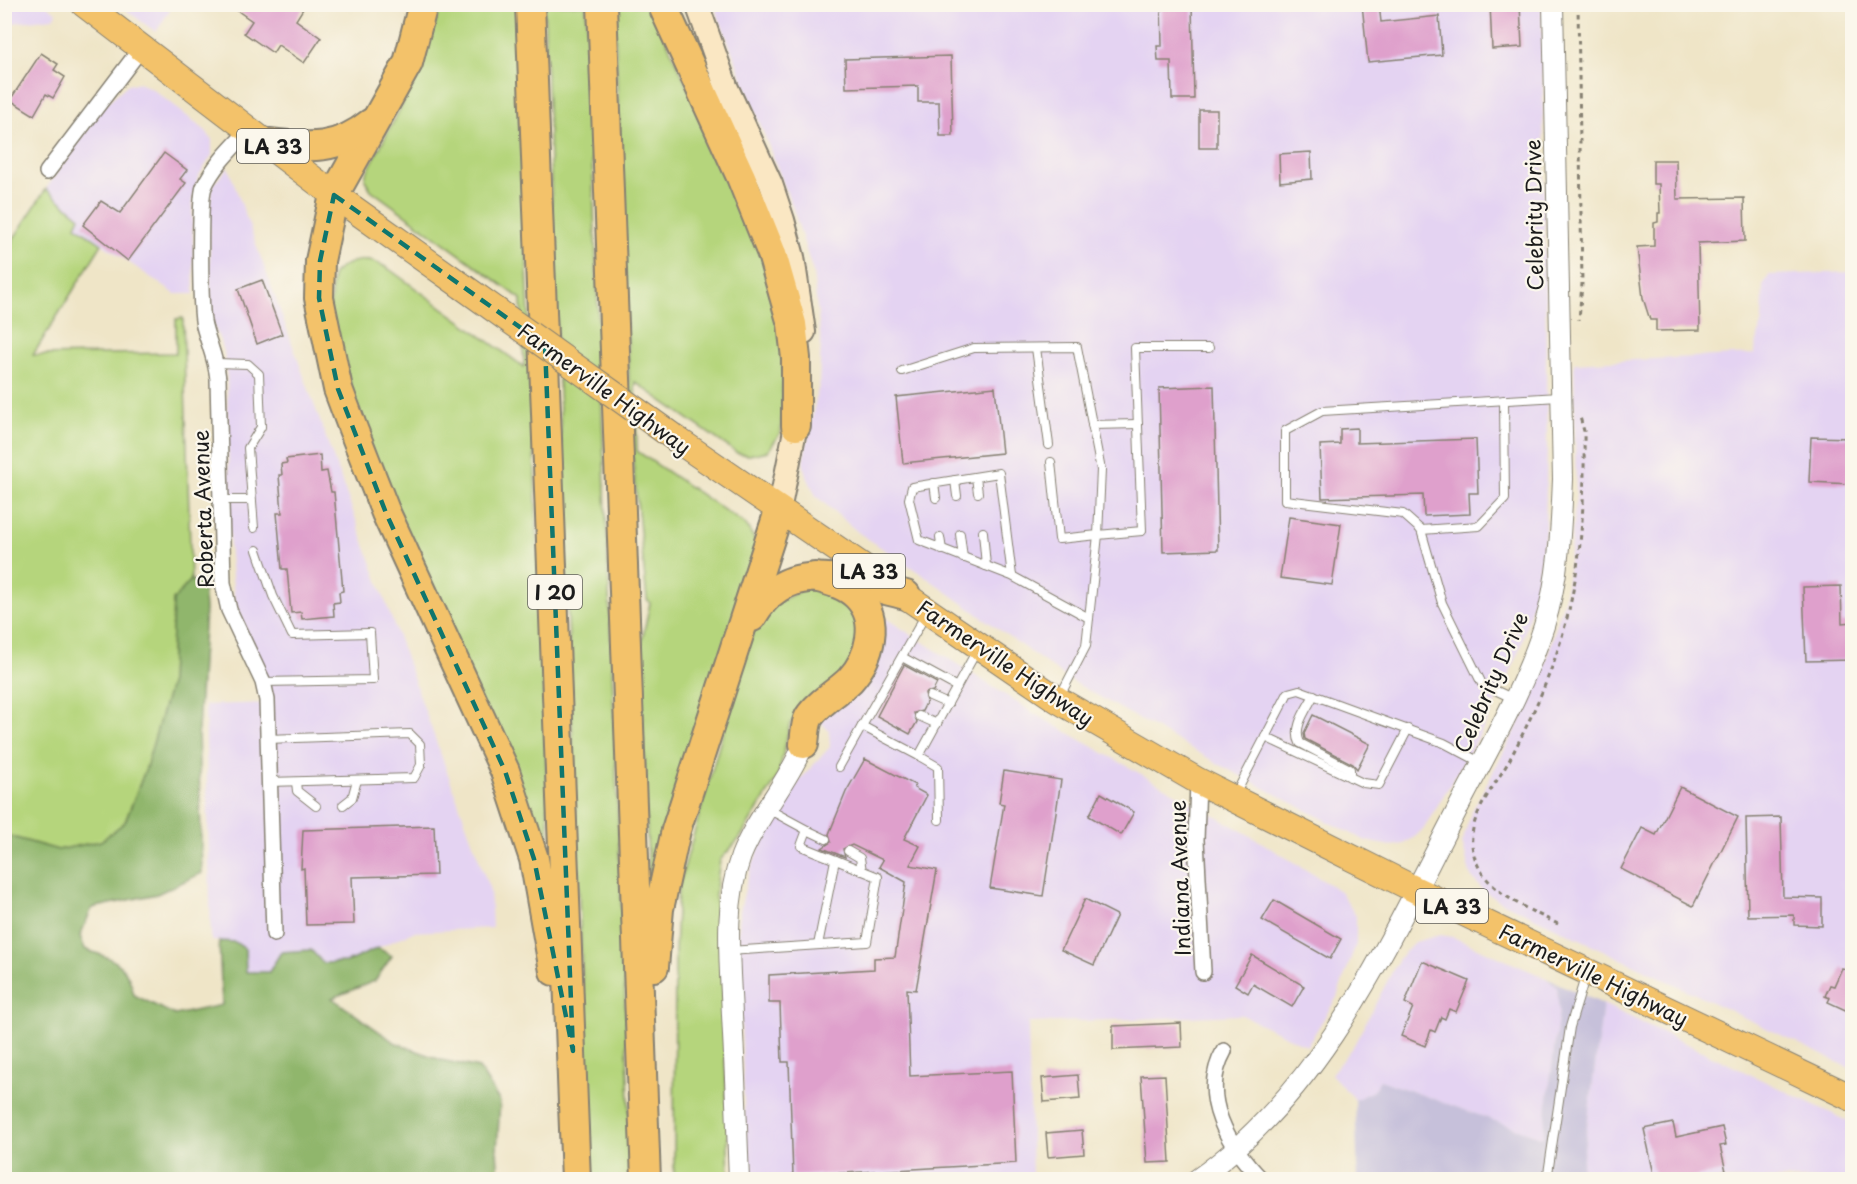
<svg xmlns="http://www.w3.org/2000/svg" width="1857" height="1184" font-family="'Playpen Sans',sans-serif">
	<rect width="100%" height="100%" fill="#fbf7ec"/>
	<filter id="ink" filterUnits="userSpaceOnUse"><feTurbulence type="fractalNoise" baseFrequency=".0167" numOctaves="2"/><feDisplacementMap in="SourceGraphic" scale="12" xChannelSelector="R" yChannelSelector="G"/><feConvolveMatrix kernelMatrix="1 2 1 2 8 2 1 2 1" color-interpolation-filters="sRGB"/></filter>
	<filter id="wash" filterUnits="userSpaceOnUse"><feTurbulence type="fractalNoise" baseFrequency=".008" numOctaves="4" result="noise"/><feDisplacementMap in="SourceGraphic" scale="24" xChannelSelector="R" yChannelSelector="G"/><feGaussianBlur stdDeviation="1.35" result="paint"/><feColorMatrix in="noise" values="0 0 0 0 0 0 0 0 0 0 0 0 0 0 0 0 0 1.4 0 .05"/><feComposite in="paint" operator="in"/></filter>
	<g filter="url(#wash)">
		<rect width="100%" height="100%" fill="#efe5c7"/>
		<g fill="#e4d3f2">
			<polygon points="4,5 46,5 57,13 53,18 5,24"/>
			<polygon points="119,5 173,5 156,32"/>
			<polygon points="714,5 1542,5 1547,446 1545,533 1536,590 1521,646 1503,689 1481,733 1424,828 1416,836 1404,844 1391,846 1366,841 1231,771 1068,679 926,577 859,533 816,496 805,472 803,461 819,385 821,341 813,272 794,211"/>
			<polygon points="139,83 151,88 206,131 212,140 212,155 198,177 192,202 194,294 175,294 76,226 80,217 46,189 101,108 127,85"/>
			<polygon points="228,167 490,890 492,928 413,932 347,962 269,972 245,972 235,942 211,941 205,705 273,703 235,605 230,555 227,379 224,351 211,318 209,209 213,185"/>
			<polygon points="1852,272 1852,1069 1498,900 1484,891 1471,877 1462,842 1471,813 1529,704 1544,668 1565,596 1576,497 1574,363 1754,354 1762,321 1763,286 1769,275"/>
			<polygon points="882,616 1035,714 1256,839 1340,891 1356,916 1356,944 1337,997 1307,1046 1242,1015 1028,1023 1032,1179 747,1180 738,941 740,911 747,880 765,832 800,780 830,747 829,731 818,719"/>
			<polygon points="1440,935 1453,937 1546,978 1557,987 1559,1011 1543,1138 1380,1080 1373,1091 1355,1100 1331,1074 1354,1045 1400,957 1415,942"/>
			<polygon points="1603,1004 1852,1123 1852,1179 1580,1180"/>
		</g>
		<polygon fill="#c6c0da" points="1546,978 1603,1004 1580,1179 1358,1179 1355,1100 1373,1091 1380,1080 1543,1138 1559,1011 1557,987"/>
		<g fill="#b5d57c" stroke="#68784c" stroke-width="1.5">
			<path d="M441,5H517L550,869L377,467L329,317L333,274C351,258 368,256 389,269L524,367L521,299L371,190L365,180L366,174L421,69Z"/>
			<polygon points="544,5 586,5 632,1179 590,1179"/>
			<polygon points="614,5 650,5 757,237 779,324 783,373 781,432 768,451 749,455 737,453 635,382 637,451 746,525 757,543 652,886 649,884 640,651 650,603 647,599 632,453"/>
			<polygon points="46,189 80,217 76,226 102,244 33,355 176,353 176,319 183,318 191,580 173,600 170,685 146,768 125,822 101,841 58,850 5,835 5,252"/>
			<polygon points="809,586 850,597 866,647 807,710 790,723 778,777 740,838 720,860 715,896 721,928 729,1179 674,1180 675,952 678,889 748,645 763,610"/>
		</g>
		<path fill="#90b66c" stroke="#566944" stroke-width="1.5" d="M191,580L203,585L205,609L198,731L202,873L157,894L92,908L80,936L85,949C114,960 127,961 134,995L175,1015L222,1005L219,941L235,942L245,949L246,972H269L281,952L311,950L323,963L347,962L378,948L392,956L375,981L332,998L394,1042L441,1060L479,1068L500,1102L497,1150L499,1179H5V835L58,850L101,841L125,822L146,768L170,685L173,600Z"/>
		<g id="blocks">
			<g fill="#dfa0cc">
				<polygon points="228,4 306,4 296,20 321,38 304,63 278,45 273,53 244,33 252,21"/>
				<polygon points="1161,4 1192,4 1194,99 1172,99 1171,61 1158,61 1157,46 1162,46"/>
				<polygon points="1362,4 1379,4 1381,22 1439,16 1442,55 1368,62"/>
				<polygon points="1490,4 1520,4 1522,47 1492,49"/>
				<polygon points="41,53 58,64 54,70 65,77 53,98 46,94 34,115 10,100"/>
				<polygon points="951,56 953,136 940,136 939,102 918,102 918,86 846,88 845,59"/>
				<rect x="1199" y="110" width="18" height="38"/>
				<polygon points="1311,152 1312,179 1280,182 1279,154"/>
				<polygon points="164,153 187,170 180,179 186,183 128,261 83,225 101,201 120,213"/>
				<polygon points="1653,160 1676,160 1677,199 1744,198 1745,241 1698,243 1700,330 1656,331 1656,320 1650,320 1643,298 1637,247 1654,246 1654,223 1658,222 1658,213 1660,213 1659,184 1653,184"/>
				<polygon points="262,280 282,334 257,344 238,289"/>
				<polygon points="1214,386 1218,550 1163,552 1159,388"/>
				<polygon points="995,387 1002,453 903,463 896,397"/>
				<polygon points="1357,428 1357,443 1476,439 1478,493 1469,493 1470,514 1424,516 1423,495 1322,498 1320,445 1340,444 1340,429"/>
				<polygon points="1811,437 1852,438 1852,484 1809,482"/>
				<polygon points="320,455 321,472 327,471 331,492 334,492 343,591 339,592 340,602 333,603 334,616 302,619 301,612 291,613 287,569 282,569 277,513 282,513 279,475 282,475 281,464 287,463 286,459"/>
				<polygon points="1289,517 1341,524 1332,585 1280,578"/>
				<polygon points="1841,586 1842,623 1852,622 1852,660 1806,661 1803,587"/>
				<polygon points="904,665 937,683 933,691 925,693 927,701 922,711 914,713 917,722 910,734 877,716"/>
				<polygon points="1313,715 1370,744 1357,769 1353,764 1305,739 1304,733"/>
				<polygon points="865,759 915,785 914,788 927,795 904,839 920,846 910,865 937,870 916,990 907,989 910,1076 1012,1071 1016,1163 793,1176 789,1062 782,1062 780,1003 769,1003 769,975 874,969 874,958 895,957 906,882 879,867 883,860 852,845 843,849 845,857 822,848 831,842 829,834 846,792"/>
				<polygon points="1004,771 1061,780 1043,896 990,888 1004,804 999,803"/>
				<polygon points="1680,787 1738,817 1693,906 1621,869 1642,828 1656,835"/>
				<polygon points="1101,793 1134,812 1121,835 1089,816"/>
				<polygon points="1781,817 1783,897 1822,898 1822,926 1794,925 1794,915 1748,916 1746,818"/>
				<polygon points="434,826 436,875 352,877 354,924 306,925 304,868 301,869 303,830"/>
				<polygon points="1085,899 1117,915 1094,965 1061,950"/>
				<polygon points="1274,900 1341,939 1330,959 1262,920"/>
				<polygon points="1252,955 1304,986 1292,1007 1253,984 1248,993 1235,985"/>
				<polygon points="1422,961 1469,981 1456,1012 1449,1009 1445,1019 1441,1017 1435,1032 1431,1030 1425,1046 1401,1036 1413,1007 1405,1003"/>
				<polygon points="1842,968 1852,973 1852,1013 1828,1002 1830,998 1825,996 1830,985 1834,986"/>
				<polygon points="1181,1023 1182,1047 1113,1050 1113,1026"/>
				<polygon points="1078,1075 1080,1099 1044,1102 1042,1078"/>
				<polygon points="1165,1075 1170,1162 1147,1163 1141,1076"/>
				<polygon points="1673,1123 1676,1137 1722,1127 1726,1145 1720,1146 1726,1171 1685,1179 1655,1179 1644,1129"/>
				<polygon points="1082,1130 1084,1154 1048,1157 1046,1133"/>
			</g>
		</g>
	</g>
	<g filter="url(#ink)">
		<use href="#blocks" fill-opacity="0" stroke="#868072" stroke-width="1.5"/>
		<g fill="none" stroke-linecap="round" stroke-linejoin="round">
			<g stroke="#868072" stroke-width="10">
				<g id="service">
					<polyline points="1036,348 1049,445"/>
					<polyline points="216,363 248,364 259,374 261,427 248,448 254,528"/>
					<polyline points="902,371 974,348 1077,347 1101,470 1098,535 1059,539 1051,462"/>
					<polyline points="1092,425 1138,424"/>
					<polyline points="976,477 978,493"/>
					<polyline points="955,480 957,496"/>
					<polyline points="934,483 936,498"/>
					<polyline points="221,500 250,500"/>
					<polyline points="1421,530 1479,526 1505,499 1504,400"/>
					<polyline points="983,532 986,566"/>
					<polyline points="960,534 963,558"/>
					<polyline points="940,537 942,550"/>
					<polyline points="257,550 273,596 292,635 370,633 373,680 263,682"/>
					<polyline points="1012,576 919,540 909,499 912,487 999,473 1012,576 1089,618"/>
					<polyline points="926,614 862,726 919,756 977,650"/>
					<polyline points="902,657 957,687"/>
					<path d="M1314,695C1307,709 1292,727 1300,743L1350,769V777"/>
					<polyline points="930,696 948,704"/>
					<polyline points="1060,696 1086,646 1098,535 1142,531 1135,348 1209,348"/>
					<polyline points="1514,699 1482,684 1442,603 1421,530 1403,514 1285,500 1285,431 1322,411 1559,397"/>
					<polyline points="919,716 937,724"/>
					<polyline points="1265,737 1363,783 1379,785 1408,729"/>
					<polyline points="267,739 410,734 420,744 421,765 414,778 269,782"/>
					<polyline points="919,756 938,767 939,820"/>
					<polyline points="839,767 862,726"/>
					<polyline points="296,782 297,791 316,806"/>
					<polyline points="1235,795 1288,693 1299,690 1444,743 1480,762"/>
					<polyline points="343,805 352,798 357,780"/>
					<polyline points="807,830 826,839"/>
					<polyline points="848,851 860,858 862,871"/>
					<polyline points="818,945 835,860"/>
					<polyline points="729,951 867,942 878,877 801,846 807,830 768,809"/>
					<polyline points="1547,1180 1570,1027 1586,974"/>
				</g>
			</g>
			<g stroke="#868072" stroke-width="18">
				<g id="minor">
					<path d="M250,129C233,147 214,165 204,187C199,199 200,312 204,326C209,345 216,359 218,379L223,583L229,610L263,682L267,700L274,934"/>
					<polyline points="47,172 142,47"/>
					<polyline points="1198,781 1196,840 1203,972"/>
					<path d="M1224,1051C1198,1097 1229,1147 1262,1180"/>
				</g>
			</g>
			<g stroke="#868072" stroke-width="22">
				<g id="tertiary">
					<path d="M739,1180C737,1125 735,1070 732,1015C730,964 723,905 741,856C757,816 787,784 804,744"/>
					<path d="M1196,1180C1322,1092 1386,947 1455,814C1486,753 1523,692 1544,626C1559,579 1561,528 1563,479L1553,4"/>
				</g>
			</g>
			<g stroke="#868072" stroke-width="26">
				<g id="secondary">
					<polyline points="697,4 726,86 771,184 783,220 793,257 804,332"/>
					<polyline points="779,511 799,410"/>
				</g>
			</g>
			<g stroke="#868072" stroke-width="28">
				<g id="primary">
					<polyline points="84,4 334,195 462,286"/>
					<polyline points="679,441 1058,700 1198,781 1416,890 1852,1098"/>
				</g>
			</g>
			<g stroke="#868072" stroke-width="32">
				<g id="motorway">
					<polyline points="423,4 408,63 334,195 320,261 319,298 338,389 353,429 386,513 505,771 534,859 554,971"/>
					<polyline points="530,4 576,1180"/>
					<polyline points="602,4 646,1180"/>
					<polyline points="662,4 741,177 772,254 792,324 796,358 796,426"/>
					<path d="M269,143C311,148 336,151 371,123"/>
					<path d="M752,617C787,554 850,582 906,595"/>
					<path d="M804,744C805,737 805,724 809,717C818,703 838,692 850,680C870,658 881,620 857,596C846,585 830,581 815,577"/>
					<polyline points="654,967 659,909 676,830 779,511"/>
				</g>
			</g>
			<g stroke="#868072" stroke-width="3" stroke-dasharray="4.5 4.5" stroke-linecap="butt">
				<polyline points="1578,4 1582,284 1579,320"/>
				<path d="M1558,924C1524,907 1477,889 1472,845C1469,814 1496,785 1510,759C1526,728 1541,697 1553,664C1581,586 1585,513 1584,431L1580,417"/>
			</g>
			<use href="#service" stroke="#fff" stroke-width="8"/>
			<use href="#minor" stroke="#fff" stroke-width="15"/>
			<use href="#tertiary" stroke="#fff" stroke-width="20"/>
			<use href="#secondary" stroke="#fae7c3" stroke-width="22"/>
			<use href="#primary" stroke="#f3c26a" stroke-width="26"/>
			<use href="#motorway" stroke="#f3c26a" stroke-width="28"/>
			<g stroke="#868072" stroke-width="28" stroke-linecap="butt">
				<polyline id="primary-bridge" points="462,286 679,441"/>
			</g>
			<use href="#primary-bridge" stroke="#f3c26a" stroke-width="26"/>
		</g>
	</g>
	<path fill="none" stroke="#0f766e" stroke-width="4.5" stroke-dasharray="12 8" stroke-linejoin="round" d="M334,195L545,345L573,1051L534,859L505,771L386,513L338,389L319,298L320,261Z"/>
	<g text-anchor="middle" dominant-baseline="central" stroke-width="4.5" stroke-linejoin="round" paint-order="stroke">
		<g fill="#fbf7ec" stroke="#5f5e5a" stroke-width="1.5">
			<rect x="237" y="129" width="72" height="34" rx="4.5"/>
			<rect x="833" y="554" width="72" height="34" rx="4.5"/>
			<rect x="528" y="575" width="54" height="34" rx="4.5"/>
			<rect x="1416" y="889" width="72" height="34" rx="4.5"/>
		</g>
		<g font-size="20" font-weight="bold" fill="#1c1c1c">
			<text x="273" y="146">LA 33</text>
			<text x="869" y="571">LA 33</text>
			<text x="555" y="592">I 20</text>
			<text x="1452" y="906">LA 33</text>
		</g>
		<g font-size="21" fill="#1c1c1c" stroke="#fbf7ec">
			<text transform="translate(1533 215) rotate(-91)">Celebrity Drive</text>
			<text transform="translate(605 388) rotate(36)">Farmerville Highway</text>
			<text transform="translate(202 509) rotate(-92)">Roberta Avenue</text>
			<text transform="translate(1006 662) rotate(34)">Farmerville Highway</text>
			<text transform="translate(1490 682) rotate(-66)">Celebrity Drive</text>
			<text transform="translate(1179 878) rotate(-92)">Indiana Avenue</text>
			<text transform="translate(1594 974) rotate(26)">Farmerville Highway</text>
		</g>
	</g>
	<rect width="1857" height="1184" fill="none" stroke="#fbf7ec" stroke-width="24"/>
</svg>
